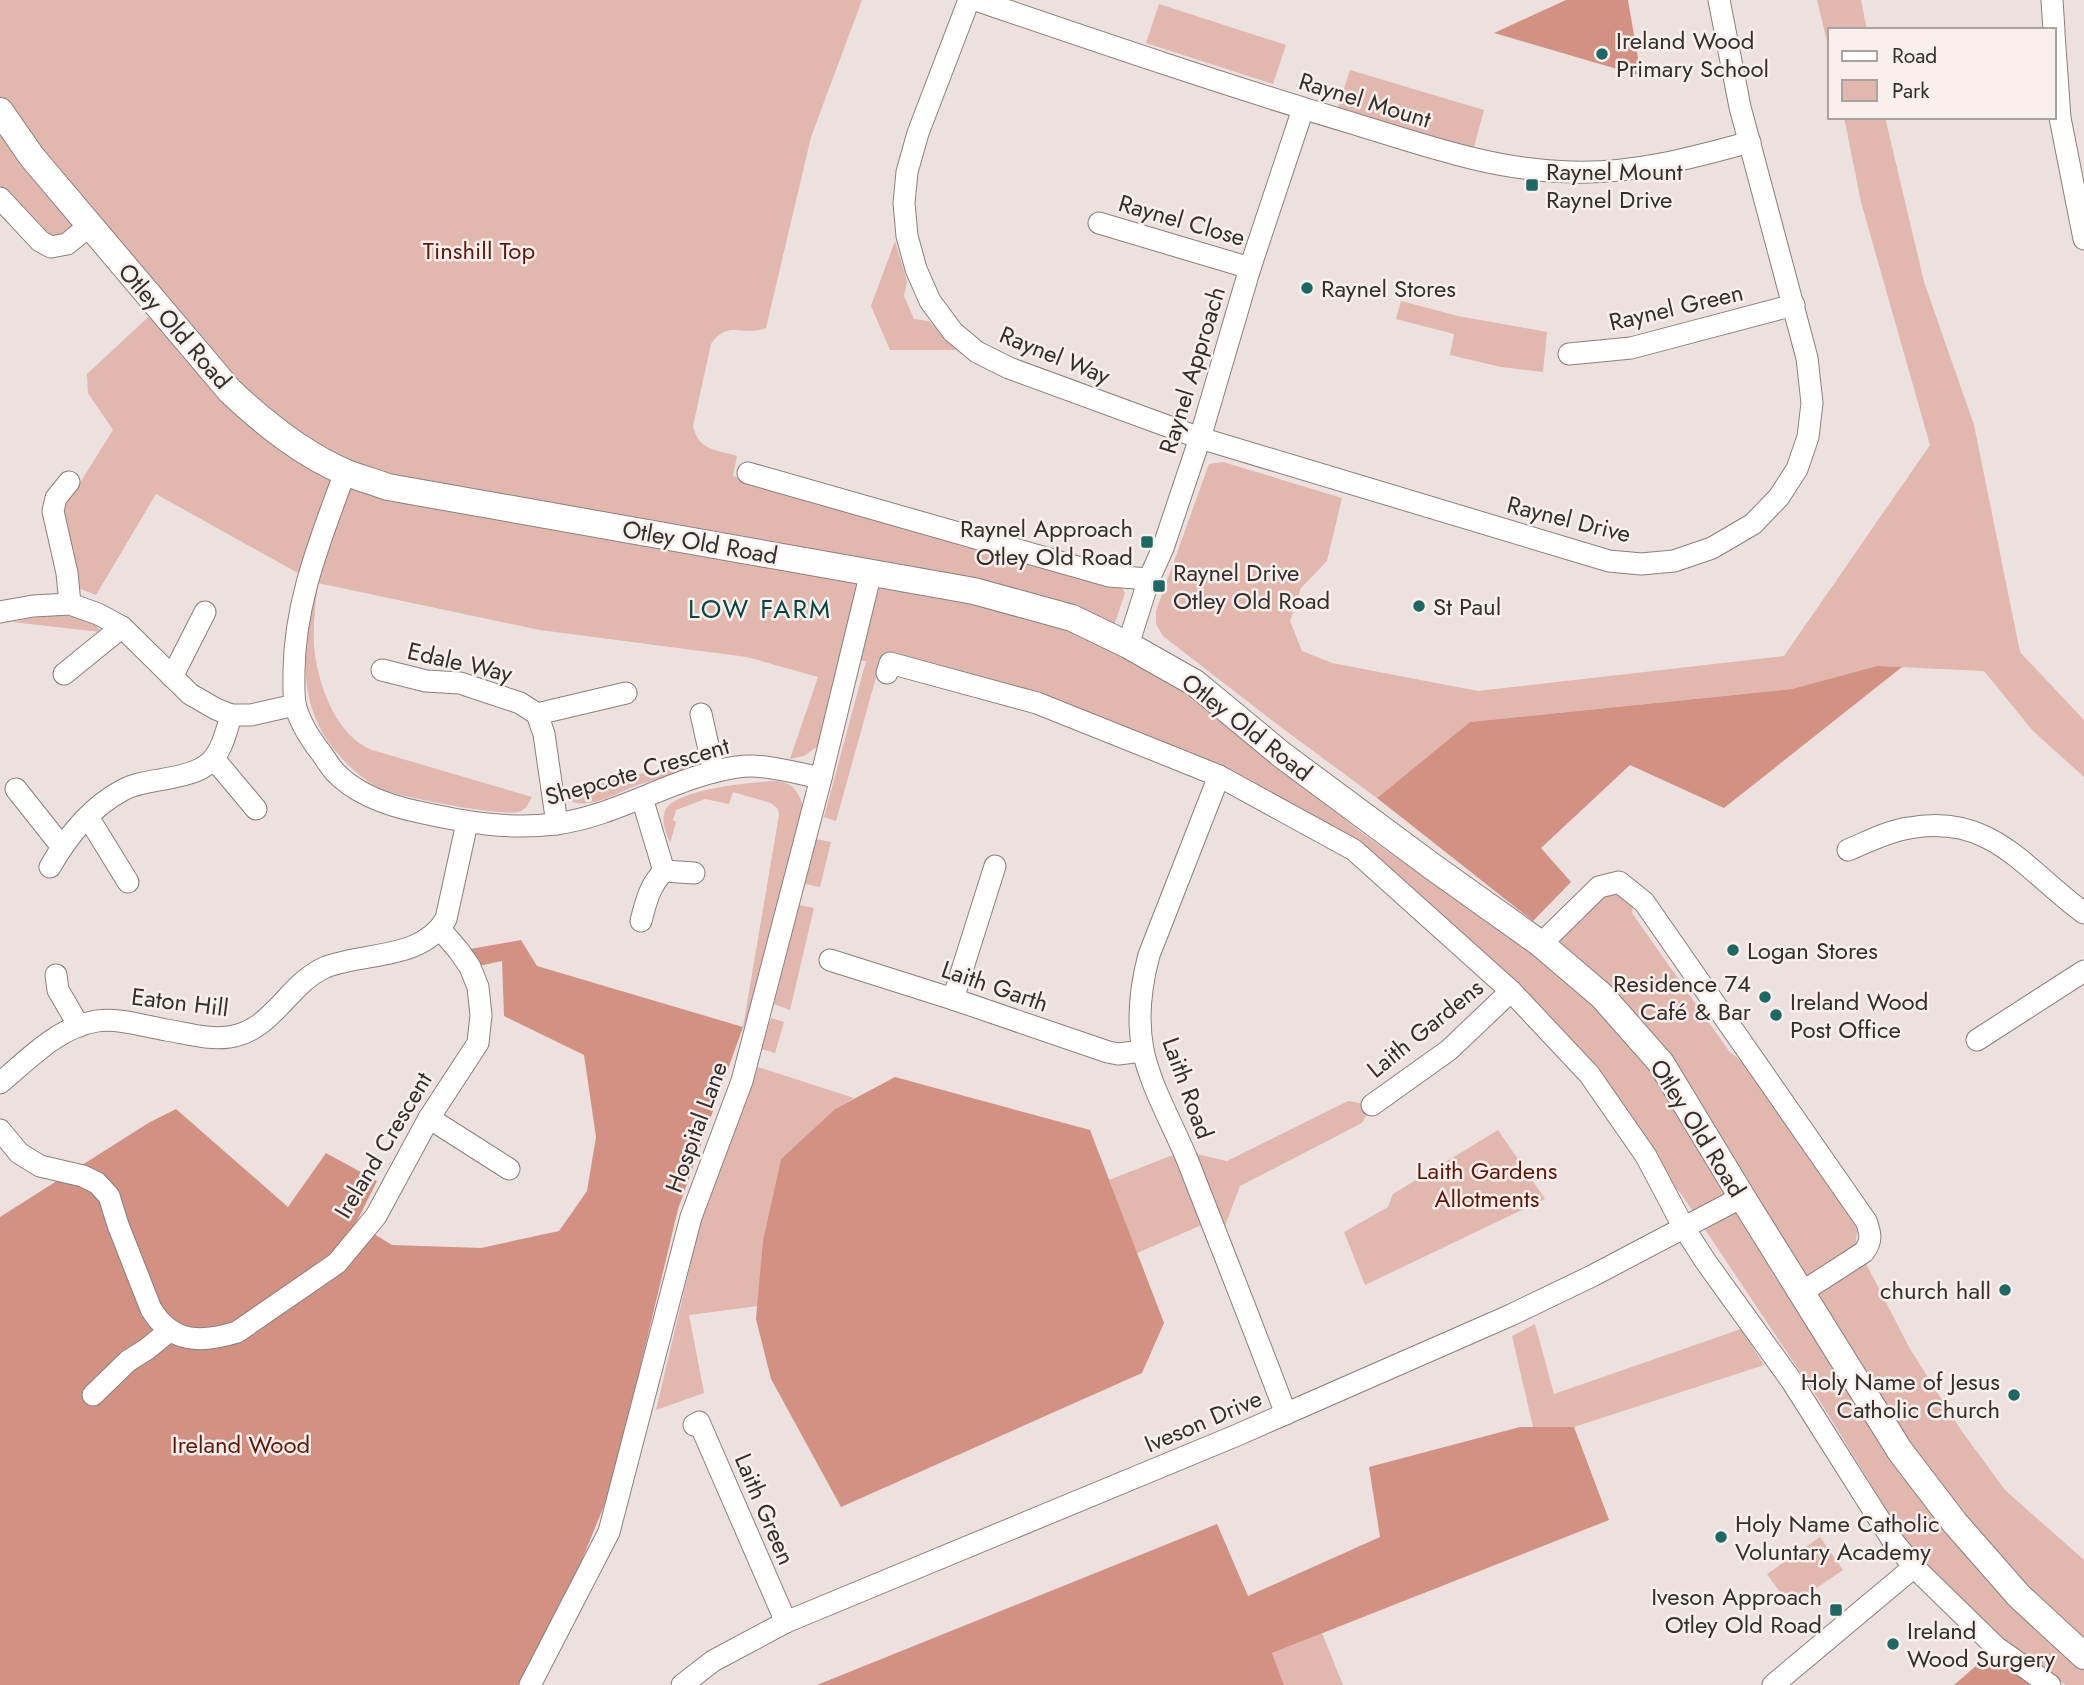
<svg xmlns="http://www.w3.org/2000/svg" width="2084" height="1685" font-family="Jost,sans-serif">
	<rect width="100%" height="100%" fill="#ece1df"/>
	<g fill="#e1b7ae">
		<path d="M0,0H862L811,137L766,328C743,337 728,319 711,344L693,426C699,451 715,449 737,456L733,476L880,519L1120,584L1125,593L1107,646L1163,676L1362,833L1540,960L1603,895L1619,894L1633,904L1632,913L1729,1051L1748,1067L1852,1217L1857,1231L1856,1244L1910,1349L1961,1430L2005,1490L2084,1560V1685H2066L2001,1639L1910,1548L1823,1406L1682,1195L1646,1156L1589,1074L1354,850L1037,703L880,663L836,821L824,817L866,661L842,659L818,746L804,756L790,759L818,677L747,657L540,630L318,583C315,607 312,631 315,655C320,689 337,736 372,750L532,797C528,804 526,810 518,812C499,816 400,797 381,789C363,781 341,759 329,743C294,692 306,638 314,582L156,494L96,595L68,584L53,511L78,486L113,430L88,393L87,374L159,307L89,226L59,247L0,198Z"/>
		<polygon points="1817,0 1861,0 1867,30 1830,30 1830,54"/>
		<polygon points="1159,4 1286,45 1273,84 1146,43"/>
		<polygon points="1350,70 1484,110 1474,147 1442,140 1338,107"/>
		<polygon points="1844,117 1885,117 1924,282 1974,425 2020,652 2084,720 2084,777 2033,731 1984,671 1877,666 1793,689 1470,722 1377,798 1282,728 1163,636 1156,624 1156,611 1209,464 1223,462 1342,498 1327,561 1301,588 1290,621 1302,651 1332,663 1478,691 1784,656 1930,445 1861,202"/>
		<polygon points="895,241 907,281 904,296 914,319 929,321 960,350 890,350 871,306"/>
		<polygon points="1401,301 1458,316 1547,332 1543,372 1501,367 1450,355 1454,334 1396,319"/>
		<path d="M55,615C69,616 95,617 100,632L12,622L42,616Z"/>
		<path d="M692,763C688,767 689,767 684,770C671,777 655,780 641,784C621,790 599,806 577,803C569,802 564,797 561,790Z"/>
		<path d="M775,781C793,782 798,791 804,808L748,1028L743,1027L779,815L778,809L771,803L733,792L729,804L705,799L676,810L673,820L676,822L670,843C666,833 661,821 665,811C674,789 753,782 775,781Z"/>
		<polygon points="816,839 831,842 820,887 805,884"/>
		<polygon points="799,905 814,908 790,1010 774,1004"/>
		<polygon points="771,1018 784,1022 775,1053 761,1049"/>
		<polygon points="758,1067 854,1098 835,1109 781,1159 763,1240 758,1306 689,1315 704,1393 656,1410 701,1220"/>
		<polygon points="1348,1101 1372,1105 1362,1123 1240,1186 1220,1239 1211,1221 1137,1253 1109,1180 1183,1151 1227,1161"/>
		<polygon points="1498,1130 1545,1199 1365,1285 1344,1232 1388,1207 1393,1194"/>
		<polygon points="1535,1324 1554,1394 1741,1329 1764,1365 1574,1427 1533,1427 1512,1336"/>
		<polygon points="1820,1537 1843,1570 1790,1606 1767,1574"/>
		<polygon points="1322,1633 1343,1685 1284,1685 1272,1653"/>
	</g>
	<g fill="#d29183">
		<polygon points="1566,0 1628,0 1641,76 1494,33"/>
		<polygon points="1877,666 1902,667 1724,808 1630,765 1541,848 1571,882 1533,921 1377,798 1470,722 1792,689"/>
		<polygon points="521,940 537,966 743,1027 678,1209 612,1486 575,1577 519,1685 0,1685 0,1217 150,1122 176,1109 288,1207 326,1153 377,1181 356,1223 392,1245 481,1248 559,1231 587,1191 596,1137 584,1055 504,1016 502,961 474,967 470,949"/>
		<polygon points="895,1077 1090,1130 1164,1323 1142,1373 841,1507 771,1379 756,1319 763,1240 781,1159 835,1109"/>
		<polygon points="1520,1427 1574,1427 1609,1520 1272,1653 1284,1685 817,1685 1217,1524 1248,1596 1380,1537 1369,1467"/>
		<polygon points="1992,1652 2030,1685 1954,1685"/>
	</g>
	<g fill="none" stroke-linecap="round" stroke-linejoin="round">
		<g stroke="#89807e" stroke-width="23">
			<g id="minor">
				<polyline points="969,0 918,133 907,172 904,203 907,236 916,269 930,301 953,332 977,352 1009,368 1200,438 1609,561 1641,564 1674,561 1712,548 1753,524 1779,497 1797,469 1808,437 1812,403 1807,358 1740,107 1719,0"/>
				<path d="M976,0C1102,43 1228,86 1355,124C1426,146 1498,171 1572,172C1633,174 1692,158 1750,142"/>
				<polyline points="2052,0 2054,30"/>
				<polyline points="2054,33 2060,118 2084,239"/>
				<polyline points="0,198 40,241 51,247 67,244 89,226"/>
				<polyline points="1099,223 1250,268"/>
				<polyline points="1569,354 1631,348 1794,305"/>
				<path d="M345,472C321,539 295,599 294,671C294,683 293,697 296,708C301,725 311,740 322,754C326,760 330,766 334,771C355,794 390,806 419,812C464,822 509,830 555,824C618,816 675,776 737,767C764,763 795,773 821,778"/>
				<polyline points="748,473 1109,576 1149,579"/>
				<polyline points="69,482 56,498 53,511 67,573 70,604"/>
				<polyline points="0,612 33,606 70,604 98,614 122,627 190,694 216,709 231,715 251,715 295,705"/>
				<polyline points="1128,645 1149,579 1163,548 1200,438 1250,268 1303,109"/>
				<polyline points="382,670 426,681 460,683 520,703 537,714 544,734 557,824"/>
				<polyline points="887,673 890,663 1037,703 1177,759 1219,776 1354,850 1511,991 1589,1074 1646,1156 1684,1228 1706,1262 1791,1380 1893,1541 1914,1567 1996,1647 2050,1685"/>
				<polyline points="64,674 122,627"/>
				<polyline points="172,677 205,612"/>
				<polyline points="537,714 626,693"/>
				<polyline points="701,714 714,772"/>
				<polyline points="214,759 256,809"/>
				<path d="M1219,776L1149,955C1141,985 1137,1019 1143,1050C1150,1085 1173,1125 1187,1159C1220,1244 1254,1329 1286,1414"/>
				<polyline points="16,789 62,847"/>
				<polyline points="642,798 664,871"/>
				<polyline points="88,817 128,882"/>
				<path d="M1848,850C1867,842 1888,831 1909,828C1992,813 2024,869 2084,913"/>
				<path d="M50,867C67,837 91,807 123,790C134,784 147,782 159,780C210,771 218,765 231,715"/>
				<path d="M641,921C646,901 650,885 664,871L694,873"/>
				<path d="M1541,944L1599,887L1619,882L1644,902L1866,1221C1871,1234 1872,1241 1864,1252L1802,1292"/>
				<polyline points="830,960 953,999 1108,1052 1118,1054 1143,1051"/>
				<polyline points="56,975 58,990 79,1026"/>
				<polyline points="953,999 995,866"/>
				<polyline points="1977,1040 2084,971"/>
				<path d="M0,1083C29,1059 58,1027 97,1021C119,1018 144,1026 166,1030C186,1033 208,1040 229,1037C273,1031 288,983 326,967C365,952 422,960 446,919L467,823"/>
				<polyline points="1372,1105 1449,1050 1511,991"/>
				<polyline points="429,1118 509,1169"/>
				<path d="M0,1130L19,1153L40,1166L83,1176L97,1183L109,1196L118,1225L151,1309C172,1344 202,1343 237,1332L337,1263L376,1216L429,1118L478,1043L481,1015L478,987L470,967L459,951L440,929"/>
				<polyline points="93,1395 128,1361 147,1349 169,1331"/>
				<polyline points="694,1425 699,1422 786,1622"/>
				<polyline points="530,1685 609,1532 691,1217 742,1081 821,778 871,572"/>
				<polyline points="682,1685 713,1661 786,1622 1235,1436 1511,1315 1592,1276 1742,1197"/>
				<polyline points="1773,1685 1914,1567"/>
			</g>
		</g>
		<g stroke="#89807e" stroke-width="28">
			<path id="tertiary" d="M0,111L32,157L230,391C264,423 303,455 347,473C360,478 374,482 388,487L974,591L1072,618L1128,645L1195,683L1282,755L1433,867L1541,944L1602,996L1661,1063L1742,1197L1900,1451L1955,1523L2019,1596L2084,1656"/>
		</g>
		<use href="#minor" stroke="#fff" stroke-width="21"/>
		<use href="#tertiary" stroke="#fff" stroke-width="26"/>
	</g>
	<g fill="#1c6865" stroke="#f9efec" stroke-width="2.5">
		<circle cx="1602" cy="54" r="7"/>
		<rect x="1525" y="178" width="14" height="14" rx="3.5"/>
		<circle cx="1307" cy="288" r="7"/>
		<rect x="1140" y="535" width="14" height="14" rx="3.5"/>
		<rect x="1152" y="579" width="14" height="14" rx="3.5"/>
		<circle cx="1419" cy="606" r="7"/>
		<circle cx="1733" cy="950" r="7"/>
		<circle cx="1765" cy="997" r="7"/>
		<circle cx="1776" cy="1015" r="7"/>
		<circle cx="2005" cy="1290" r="7"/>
		<circle cx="2014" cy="1395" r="7"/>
		<circle cx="1721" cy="1537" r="7"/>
		<rect x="1829" y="1603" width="14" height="14" rx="3.5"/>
		<circle cx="1893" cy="1644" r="7"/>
	</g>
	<g text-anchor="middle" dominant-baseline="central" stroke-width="5" stroke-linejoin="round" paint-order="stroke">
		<g font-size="24" fill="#332f2e" stroke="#f9efec" text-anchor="start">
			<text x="1616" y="40">Ireland Wood<tspan x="1616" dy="28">Primary School</tspan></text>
			<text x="1546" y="171">Raynel Mount<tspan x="1546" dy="28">Raynel Drive</tspan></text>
			<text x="1321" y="288">Raynel Stores</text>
			<text x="1133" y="528" text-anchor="end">Raynel Approach<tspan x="1133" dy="28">Otley Old Road</tspan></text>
			<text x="1173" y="572">Raynel Drive<tspan x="1173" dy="28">Otley Old Road</tspan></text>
			<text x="1433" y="606">St Paul</text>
			<text x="1747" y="950">Logan Stores</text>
			<text x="1751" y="983" text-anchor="end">Residence 74<tspan x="1751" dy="28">Café &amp; Bar</tspan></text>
			<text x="1790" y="1001">Ireland Wood<tspan x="1790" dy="28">Post Office</tspan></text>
			<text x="1991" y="1290" text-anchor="end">church hall</text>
			<text x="2000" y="1381" text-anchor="end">Holy Name of Jesus<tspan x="2000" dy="28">Catholic Church</tspan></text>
			<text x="1735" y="1523">Holy Name Catholic<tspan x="1735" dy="28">Voluntary Academy</tspan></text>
			<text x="1822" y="1596" text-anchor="end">Iveson Approach<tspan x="1822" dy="28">Otley Old Road</tspan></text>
			<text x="1907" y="1630">Ireland<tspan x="1907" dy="28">Wood Surgery</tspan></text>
		</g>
		<g font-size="24" fill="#332f2e" stroke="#f9efec">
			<text transform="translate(1365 100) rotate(17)">Raynel Mount</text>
			<text transform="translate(1182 220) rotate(16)">Raynel Close</text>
			<text transform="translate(1676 307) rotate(-13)">Raynel Green</text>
			<text transform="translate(175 326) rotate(49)">Otley Old Road</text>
			<text transform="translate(1055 355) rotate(22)">Raynel Way</text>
			<text transform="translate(1192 370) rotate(-73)">Raynel Approach</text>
			<text transform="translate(1569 519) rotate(14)">Raynel Drive</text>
			<text transform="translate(700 542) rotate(10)">Otley Old Road</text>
			<text transform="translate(460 662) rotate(13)">Edale Way</text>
			<text transform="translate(1247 727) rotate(38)">Otley Old Road</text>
			<text transform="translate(637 771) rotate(-16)">Shepcote Crescent</text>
			<text transform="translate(995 986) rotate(19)">Laith Garth</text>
			<text transform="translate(180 1002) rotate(7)">Eaton Hill</text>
			<text transform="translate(1425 1028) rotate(-39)">Laith Gardens</text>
			<text transform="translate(1188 1088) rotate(70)">Laith Road</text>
			<text transform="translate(696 1127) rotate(-70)">Hospital Lane</text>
			<text transform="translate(1698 1128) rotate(58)">Otley Old Road</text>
			<text transform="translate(383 1145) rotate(-59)">Ireland Crescent</text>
			<text transform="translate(1203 1421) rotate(-23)">Iveson Drive</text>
			<text transform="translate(765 1509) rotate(67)">Laith Green</text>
		</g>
		<g font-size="24" fill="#631608" stroke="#f9efec">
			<text x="479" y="250">Tinshill Top</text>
			<text x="1487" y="1170">Laith Gardens<tspan x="1487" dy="28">Allotments</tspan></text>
			<text x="241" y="1444">Ireland Wood</text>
		</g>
		<g font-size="26" letter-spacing="2" fill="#054744" stroke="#f9efec">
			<text x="760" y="609">LOW FARM</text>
		</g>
	</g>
	<rect x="1828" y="28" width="228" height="91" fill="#f9efec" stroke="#aaa2a0" stroke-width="2"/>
	<rect x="1842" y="51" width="35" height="10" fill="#ffffff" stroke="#aaa2a0" stroke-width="2"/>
	<text x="1892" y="63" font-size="21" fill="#332f2e">Road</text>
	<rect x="1842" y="80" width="35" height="21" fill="#e1b7ae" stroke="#aaa2a0" stroke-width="2"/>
	<text x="1892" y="98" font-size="21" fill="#332f2e">Park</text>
</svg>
